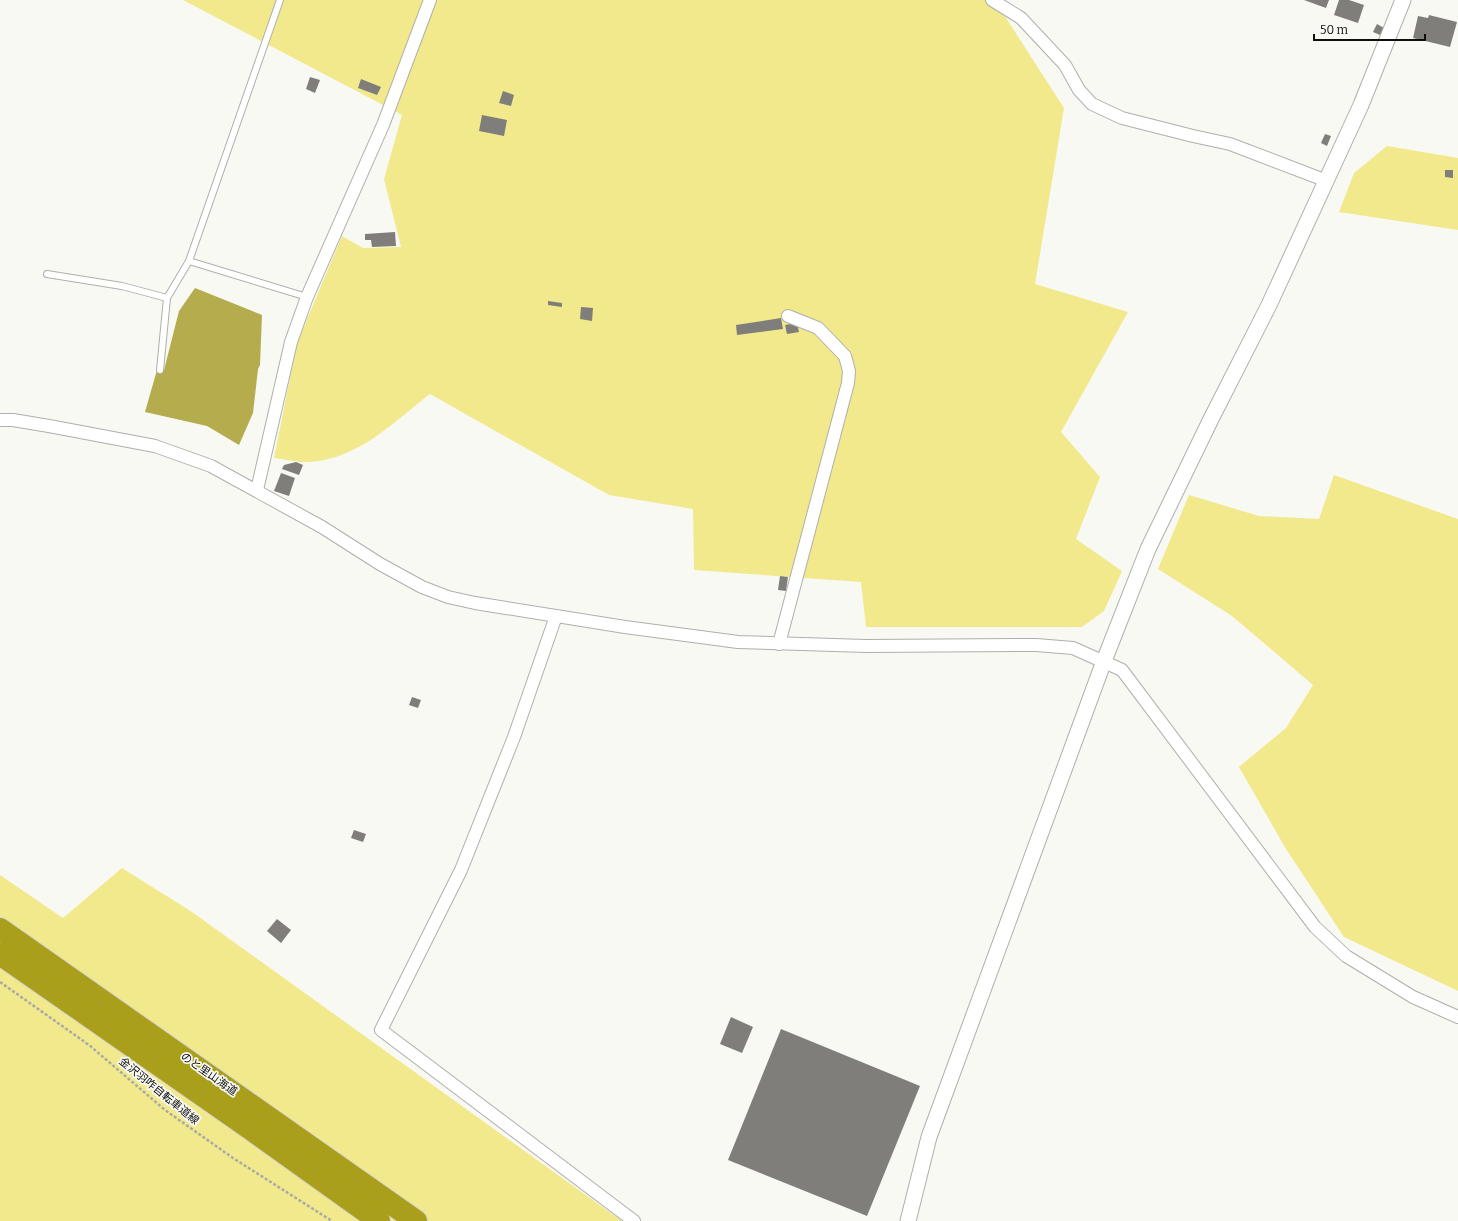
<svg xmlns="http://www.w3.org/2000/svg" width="1458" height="1221" font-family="Bitter,'Noto Sans JP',serif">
	<rect width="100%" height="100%" fill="#f9f9f4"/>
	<g fill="#f1e98c">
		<path d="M183,0H985L999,7L1064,108L1035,284L1128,312L1061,432L1100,477L1076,539L1122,571L1104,611L1082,627H866L861,582L694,570L693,509L609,495L430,394C394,422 358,459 310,462C298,463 285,459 274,458L297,343L342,236L363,248L401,247L384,179L402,115Z"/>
		<polygon points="1387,146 1458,158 1458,230 1339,212 1354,173"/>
		<polygon points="1334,475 1458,519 1458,991 1344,937 1286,849 1239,767 1286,728 1313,685 1232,616 1158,569 1189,495 1259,516 1319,519"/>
		<polygon points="122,868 192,912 622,1221 0,1221 0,875 63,918"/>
	</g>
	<polygon fill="#b5ac4d" points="195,288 262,315 260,365 258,369 253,413 239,445 207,426 145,412 157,370 164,370 179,311"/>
	<g fill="#7f7e7a">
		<polygon points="1304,0 1329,0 1326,8"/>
		<polygon points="1339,0 1349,0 1364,5 1358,23 1334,15"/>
		<polygon points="1429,15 1457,22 1450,47 1413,38 1418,16 1428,18"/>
		<polygon points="1377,24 1384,28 1380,35 1373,32"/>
		<polygon points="310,77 320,80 315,93 306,89"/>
		<polygon points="361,79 381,87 377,95 358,88"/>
		<polygon points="503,91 514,95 511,106 499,103"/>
		<polygon points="482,115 507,120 504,136 479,131"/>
		<polygon points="1325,134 1331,136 1327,146 1321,143"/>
		<polygon points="1445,170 1453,170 1453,178 1445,177"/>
		<polygon points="395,232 396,246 372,247 371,240 365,240 365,234"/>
		<polygon points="548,301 562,303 562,307 548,305"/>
		<polygon points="581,307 593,308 592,321 580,319"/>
		<polygon points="781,318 783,329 737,335 736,325"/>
		<polygon points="797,323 799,332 787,334 785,325"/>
		<polygon points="296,462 303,465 299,475 282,469 284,465"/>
		<polygon points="281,473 295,478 289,496 274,491"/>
		<polygon points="780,576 788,577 786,591 778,590"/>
		<polygon points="412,697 421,700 418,708 409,705"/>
		<polygon points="354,830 366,834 363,842 351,838"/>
		<polygon points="277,919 291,930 281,943 267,931"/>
		<polygon points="731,1017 753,1027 742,1053 720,1044"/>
		<polygon points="781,1029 920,1086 867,1216 728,1160"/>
	</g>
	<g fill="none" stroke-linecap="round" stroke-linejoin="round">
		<g stroke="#afafab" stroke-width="8">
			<g id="service">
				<polyline points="189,261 307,297"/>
				<polyline points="47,274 122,286 167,298 189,261 280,0"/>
				<polyline points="160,370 167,298"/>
			</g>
		</g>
		<g stroke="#afafab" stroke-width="14">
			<g id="minor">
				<polyline points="992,0 1021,18 1065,65 1079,90 1092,104 1122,118 1193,136 1230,144 1327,181"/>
				<polyline points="0,420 13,420 49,426 155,446 211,466 322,527 380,564 422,587 448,597 475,603 625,627 738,642 866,646 1036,645 1073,648 1122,670 1315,927 1346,956 1413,997 1458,1017"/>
				<polyline points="257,490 291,342 307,297 383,125 430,0"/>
				<polyline points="556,616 514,737 461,870 381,1030 634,1221"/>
				<polyline points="779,644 848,383 849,371 845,356 818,328 788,316"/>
			</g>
		</g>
		<g stroke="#afafab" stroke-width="17">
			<polyline id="tertiary" points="908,1221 929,1137 1104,661 1148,549 1211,419 1269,305 1361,105 1403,0"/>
		</g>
		<g stroke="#d4d4d3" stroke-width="24">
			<g id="motorway">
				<polyline points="0,929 416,1221"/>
				<polyline points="0,954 252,1130 379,1221"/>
			</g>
		</g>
		<polyline stroke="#a9a9a5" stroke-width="2.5" stroke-dasharray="3 2" stroke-linecap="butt" points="0,982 89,1045 165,1110 233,1158 332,1221"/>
		<use href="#service" stroke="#fff" stroke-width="6"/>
		<use href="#minor" stroke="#fff" stroke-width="12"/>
		<use href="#tertiary" stroke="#fff" stroke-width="15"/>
		<use href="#motorway" stroke="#aa9f1a" stroke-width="22"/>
	</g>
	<g text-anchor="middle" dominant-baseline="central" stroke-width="3.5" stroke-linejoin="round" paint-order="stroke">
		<g font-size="11" fill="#0e0e0c" stroke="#f9f9f4">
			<text transform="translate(209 1074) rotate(35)">のと里山海道</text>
			<text transform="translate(159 1091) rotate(39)">金沢羽咋自転車道線</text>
		</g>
	</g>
	<path d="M1314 34v6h111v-6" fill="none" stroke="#0e0e0c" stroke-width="2"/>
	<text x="1320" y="34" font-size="12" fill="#0e0e0c" stroke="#f9f9f4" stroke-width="3" paint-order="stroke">50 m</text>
</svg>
